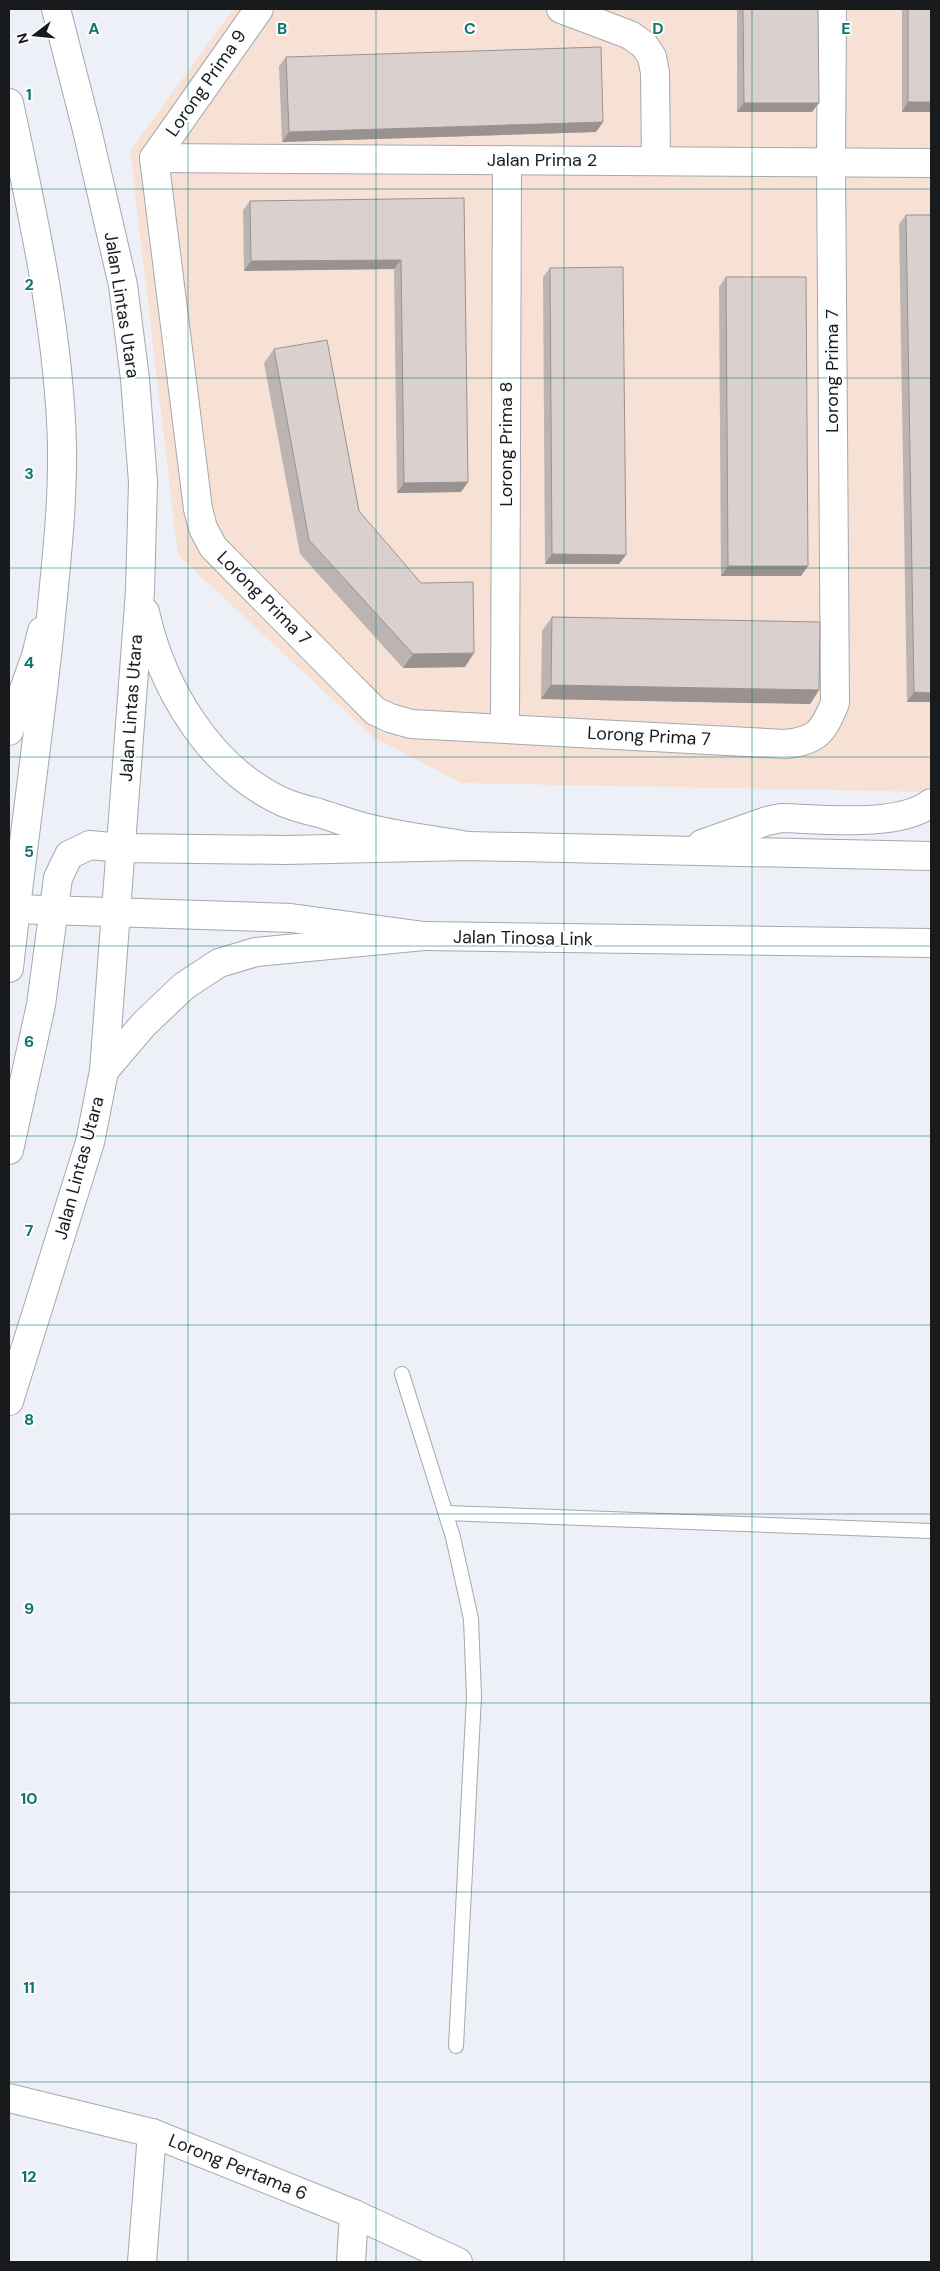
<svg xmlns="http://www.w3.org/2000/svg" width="940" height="2271" font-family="'DM Sans',sans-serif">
	<rect width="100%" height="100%" fill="#edf0f7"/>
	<polygon fill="#f7e1d4" points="233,9 931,9 931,792 461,783 373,737 178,555 130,151"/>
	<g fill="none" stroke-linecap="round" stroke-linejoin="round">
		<g stroke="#a5a8af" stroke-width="16">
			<g id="service">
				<polyline points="402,1374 453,1537 471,1619 474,1696 456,2046"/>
				<polyline points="446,1513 931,1531"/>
			</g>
		</g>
		<g stroke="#a5a8af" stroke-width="30">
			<g id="minor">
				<polyline points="561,9 630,35 644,45 652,57 655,73 656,160"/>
				<path d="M154,158L198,509L203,528L213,547L375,711L390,718L411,724L785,744C817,741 823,732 835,703L831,162L832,9"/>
				<polyline points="154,158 931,163"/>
				<polyline points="154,158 259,9"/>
				<polyline points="505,728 507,160"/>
				<polyline points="9,731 36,656 42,631"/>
				<polyline points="9,2098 152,2133 354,2214 458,2262"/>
				<polyline points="142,2262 152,2133"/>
				<polyline points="351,2262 354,2214"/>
			</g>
		</g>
		<g stroke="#a5a8af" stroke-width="30">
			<g id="secondary">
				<path d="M702,844L767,821L781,818C821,819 899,828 931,803"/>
				<polyline points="121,848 285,850 468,846 931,856"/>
				<polyline points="15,909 291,918 424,936 931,943"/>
			</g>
		</g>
		<g stroke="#a5a8af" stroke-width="30">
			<g id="primary">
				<path d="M9,103C33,216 59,330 62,445C63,510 55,573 49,637C37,748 21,858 9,968"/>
				<path d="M145,612C162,688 209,768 283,802C294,807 307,810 319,813C335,818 351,824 367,828C399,836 434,840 468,846"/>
				<polyline points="104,1071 144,1024 184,986 219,963 256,952 424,936"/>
				<polyline points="9,1150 41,1005 58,878 69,855 90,845 121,848"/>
				<polyline points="9,1401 90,1142 104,1071 140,591 143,482 135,379 123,285 87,130 56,9"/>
			</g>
		</g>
		<use href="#service" stroke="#fff" stroke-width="14"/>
		<use href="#minor" stroke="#fff" stroke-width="28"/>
		<use href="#secondary" stroke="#fff" stroke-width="28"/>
		<use href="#primary" stroke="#fff" stroke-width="28"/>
	</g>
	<g fill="#bbb4b2">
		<polygon points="737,9 818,9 812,112 737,112"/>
		<rect x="902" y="9" width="29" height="103"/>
		<polygon points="286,57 603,122 596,132 282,142 279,66"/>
		<polygon points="464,198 468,482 461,492 397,493 394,269 244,271 243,210 250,201"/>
		<polygon points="906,215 931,702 907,702 899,224"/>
		<polygon points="550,268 619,564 545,564 543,277"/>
		<polygon points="726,277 801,576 721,576 719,287"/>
		<polygon points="274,349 359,511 465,667 403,668 300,554 264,363"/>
		<polygon points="552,617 819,690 810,704 541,699 542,631"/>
	</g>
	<g fill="#999291">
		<polygon points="908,102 931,102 931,112 902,112"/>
		<polygon points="744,103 819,103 812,112 737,112"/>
		<polygon points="603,122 596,132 282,142 289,132"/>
		<polygon points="401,260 394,269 244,271 251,261"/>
		<polygon points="468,482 461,492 397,493 404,483"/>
		<polygon points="552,554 626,555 619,564 545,564"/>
		<polygon points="728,566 808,566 801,576 721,576"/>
		<polygon points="474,653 465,667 403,668 413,654"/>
		<polygon points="551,685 819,690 810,704 541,699"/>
		<polygon points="914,692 931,693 931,702 907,702"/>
	</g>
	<g fill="#dad1cf" stroke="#999291">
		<polygon points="743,9 818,9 819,103 744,103"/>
		<rect x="908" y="9" width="23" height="93"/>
		<polygon points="601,47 603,122 289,132 286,57"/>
		<polygon points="464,198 468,482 404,483 401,260 251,261 250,201"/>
		<polygon points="906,215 931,215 931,693 914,692"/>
		<polygon points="623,267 626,555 552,554 550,268"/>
		<polygon points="726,277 806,277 808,566 728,566"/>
		<polygon points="327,340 359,511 421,583 473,582 474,653 413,654 309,540 274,349"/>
		<polygon points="552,617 820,622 819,690 551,685"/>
	</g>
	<path fill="none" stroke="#0f766e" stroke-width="1" stroke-opacity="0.55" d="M188,9V2262M376,9V2262M564,9V2262M752,9V2262M9,189H931M9,378H931M9,568H931M9,757H931M9,946H931M9,1136H931M9,1325H931M9,1514H931M9,1703H931M9,1892H931M9,2082H931"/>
	<g text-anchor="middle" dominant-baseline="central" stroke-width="4" stroke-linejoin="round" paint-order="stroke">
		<g font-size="18" fill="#191a1c" stroke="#fcfdfe">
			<text transform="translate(206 83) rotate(-55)">Lorong Prima 9</text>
			<text x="542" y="160">Jalan Prima 2</text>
			<text transform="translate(122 305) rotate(81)">Jalan Lintas Utara</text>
			<text transform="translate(832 371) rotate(-90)">Lorong Prima 7</text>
			<text transform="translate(506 444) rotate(-90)">Lorong Prima 8</text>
			<text transform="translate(264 598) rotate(45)">Lorong Prima 7</text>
			<text transform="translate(131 708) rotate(-86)">Jalan Lintas Utara</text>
			<text transform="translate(649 736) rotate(3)">Lorong Prima 7</text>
			<text transform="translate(523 938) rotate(1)">Jalan Tinosa Link</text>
			<text transform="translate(79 1168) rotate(-75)">Jalan Lintas Utara</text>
			<text transform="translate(238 2167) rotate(22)">Lorong Pertama 6</text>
		</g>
	</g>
	<g font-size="16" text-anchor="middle" font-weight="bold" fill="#0f766e" stroke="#fcfdfe" stroke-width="4" stroke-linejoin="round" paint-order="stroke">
		<text x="94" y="34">A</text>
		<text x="282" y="34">B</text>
		<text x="470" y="34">C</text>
		<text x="658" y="34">D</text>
		<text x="846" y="34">E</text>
		<text x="29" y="100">1</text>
		<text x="29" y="290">2</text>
		<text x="29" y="479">3</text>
		<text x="29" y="668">4</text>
		<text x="29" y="857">5</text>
		<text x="29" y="1047">6</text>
		<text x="29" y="1236">7</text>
		<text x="29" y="1425">8</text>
		<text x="29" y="1614">9</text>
		<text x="29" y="1804">10</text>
		<text x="29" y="1993">11</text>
		<text x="29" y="2182">12</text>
	</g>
	<rect width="940" height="2271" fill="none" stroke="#191a1c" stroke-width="20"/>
	<g transform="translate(35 35) rotate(254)" stroke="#fcfdfe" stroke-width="4" paint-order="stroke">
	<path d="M0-4L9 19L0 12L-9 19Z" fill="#191a1c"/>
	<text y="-8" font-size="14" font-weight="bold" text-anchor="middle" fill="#191a1c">N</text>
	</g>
</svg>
